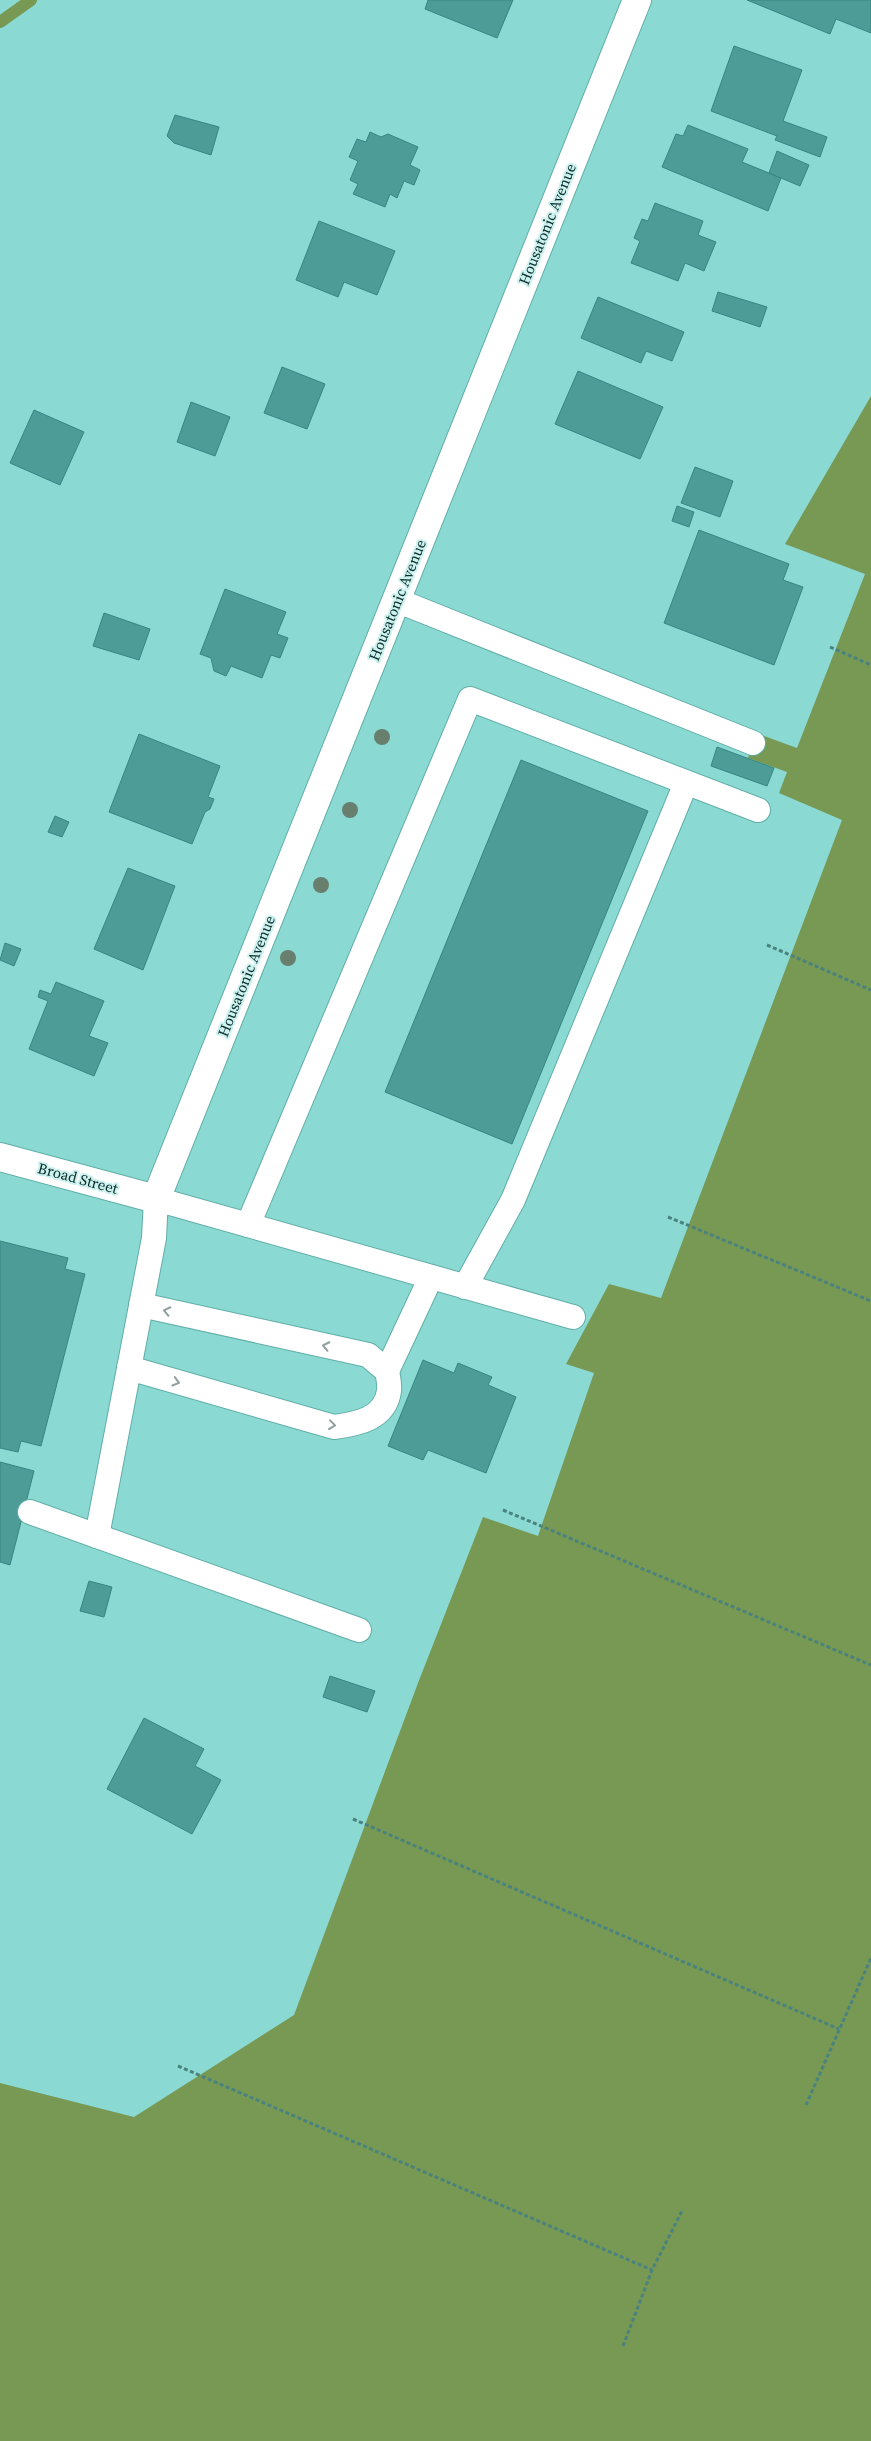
<svg xmlns="http://www.w3.org/2000/svg" width="871" height="2441" font-family="'Source Serif 4',serif">
	<rect width="100%" height="100%" fill="#8ad9d3"/>
	<polygon fill="#789954" points="871,396 871,2441 0,2441 0,2083 134,2117 294,2015 418,1683 483,1517 538,1536 594,1373 566,1364 609,1284 661,1298 842,820 779,793 787,772 748,758 756,733 797,748 865,574 785,544"/>
	<g fill="none" stroke-linecap="round" stroke-linejoin="round">
		<polyline stroke="#789954" stroke-width="12" points="0,22 31,0"/>
	</g>
	<g fill="#4e9c97" stroke="#368682">
		<polygon points="428,0 513,0 497,38 425,9"/>
		<polygon points="747,0 871,0 871,33 836,19 830,34"/>
		<polygon points="734,46 802,70 783,121 827,137 820,157 775,140 777,136 711,111"/>
		<polygon points="175,115 219,127 211,155 174,143 167,136"/>
		<polygon points="688,125 748,149 742,162 781,178 768,211 662,167 676,134 683,136"/>
		<polygon points="370,132 381,137 388,134 418,147 410,165 420,170 414,185 404,181 397,198 390,194 385,207 353,194 358,184 350,180 358,161 349,157 357,139 366,142"/>
		<polygon points="777,151 809,165 800,186 769,173"/>
		<polygon points="655,203 703,221 698,235 716,242 704,271 685,263 678,281 631,263 640,241 634,238 642,219 648,221"/>
		<polygon points="319,221 395,251 377,295 344,282 338,297 296,280"/>
		<polygon points="718,292 767,307 760,327 712,311"/>
		<polygon points="598,297 684,332 672,361 646,351 641,363 581,338"/>
		<polygon points="282,367 325,384 307,429 264,413"/>
		<polygon points="578,371 663,407 640,459 555,424"/>
		<polygon points="191,402 230,417 215,456 177,442"/>
		<polygon points="34,410 84,432 60,485 10,463"/>
		<polygon points="695,467 733,481 720,517 681,503"/>
		<polygon points="677,506 694,512 689,527 672,521"/>
		<polygon points="699,530 789,564 783,580 803,587 774,665 664,623"/>
		<polygon points="225,589 286,612 277,634 288,638 280,658 271,655 262,678 231,666 226,676 214,671 211,658 200,654"/>
		<polygon points="104,613 150,629 139,660 93,646"/>
		<polygon points="139,734 220,766 208,797 214,799 210,809 205,812 192,844 109,812"/>
		<polygon points="717,747 774,768 767,786 711,766"/>
		<polygon points="521,760 648,811 512,1144 385,1092"/>
		<polygon points="55,816 69,822 62,837 48,832"/>
		<polygon points="128,868 175,886 143,970 94,949"/>
		<polygon points="5,943 21,949 14,966 0,960"/>
		<polygon points="56,982 104,1001 89,1036 108,1043 94,1076 29,1049 48,1001 38,997 40,990 51,994"/>
		<polygon points="0,1241 68,1258 65,1269 85,1274 41,1446 21,1441 18,1452 0,1448"/>
		<polygon points="423,1360 454,1373 458,1363 492,1377 488,1385 516,1397 486,1473 428,1450 423,1460 388,1446"/>
		<polygon points="0,1462 34,1471 10,1565 0,1562"/>
		<polygon points="89,1581 112,1587 104,1617 80,1611"/>
		<polygon points="330,1676 375,1691 367,1712 323,1697"/>
		<polygon points="144,1718 204,1749 195,1766 221,1780 192,1834 107,1789"/>
	</g>
	<g fill="none" stroke-linecap="round" stroke-linejoin="round">
		<g stroke="#60aea8" stroke-width="26">
			<g id="lane">
				<polyline points="396,600 753,743"/>
				<polyline points="248,1225 470,699 758,810"/>
				<polyline points="465,1287 513,1200 686,783"/>
				<path d="M129,1368L334,1427C357,1424 385,1419 389,1391C390,1385 388,1377 387,1371L368,1355L141,1305"/>
				<polyline points="387,1371 431,1277"/>
				<polyline points="30,1512 359,1630"/>
				<polyline points="97,1536 154,1238 156,1199 573,1317"/>
			</g>
		</g>
		<g stroke="#60aea8" stroke-width="30">
			<polyline id="street" points="0,1157 156,1199 637,0"/>
		</g>
		<g stroke="#4a827e" stroke-width="3" stroke-dasharray="4 2.5" stroke-linecap="butt">
			<polyline points="830,647 871,665"/>
			<polyline points="767,945 871,990"/>
			<polyline points="668,1217 871,1301"/>
			<polyline points="503,1510 871,1665"/>
			<polyline points="353,1819 839,2029"/>
			<polyline points="178,2066 652,2270"/>
			<polyline points="806,2105 871,1958"/>
			<polyline points="623,2346 652,2270 683,2209"/>
		</g>
		<use href="#lane" stroke="#fff" stroke-width="24"/>
		<use href="#street" stroke="#fff" stroke-width="28"/>
	</g>
	<g fill="#687f6d">
		<circle cx="382" cy="737" r="8"/>
		<circle cx="350" cy="810" r="8"/>
		<circle cx="321" cy="885" r="8"/>
		<circle cx="288" cy="958" r="8"/>
	</g>
	<defs><path id="oneway-chevron" d="M-2-3.5L2.5 0L-2 3.5" fill="none" stroke-width="1.6" stroke-linecap="round" stroke-linejoin="round" transform="scale(1.25)"/></defs>
	<g stroke="#91a09f">
		<use href="#oneway-chevron" transform="translate(167 1311) rotate(-168)"/>
		<use href="#oneway-chevron" transform="translate(326 1346) rotate(-168)"/>
		<use href="#oneway-chevron" transform="translate(176 1382) rotate(16)"/>
		<use href="#oneway-chevron" transform="translate(332 1425) rotate(7)"/>
	</g>
	<g text-anchor="middle" dominant-baseline="central" stroke-width="4" stroke-linejoin="round" paint-order="stroke">
		<g font-size="15" fill="#0a2c2a" stroke="#ccf1ee">
			<text transform="translate(547 224) rotate(-68)">Housatonic Avenue</text>
			<text transform="translate(397 600) rotate(-68)">Housatonic Avenue</text>
			<text transform="translate(246 976) rotate(-68)">Housatonic Avenue</text>
			<text transform="translate(78 1178) rotate(15)">Broad Street</text>
		</g>
	</g>
</svg>
